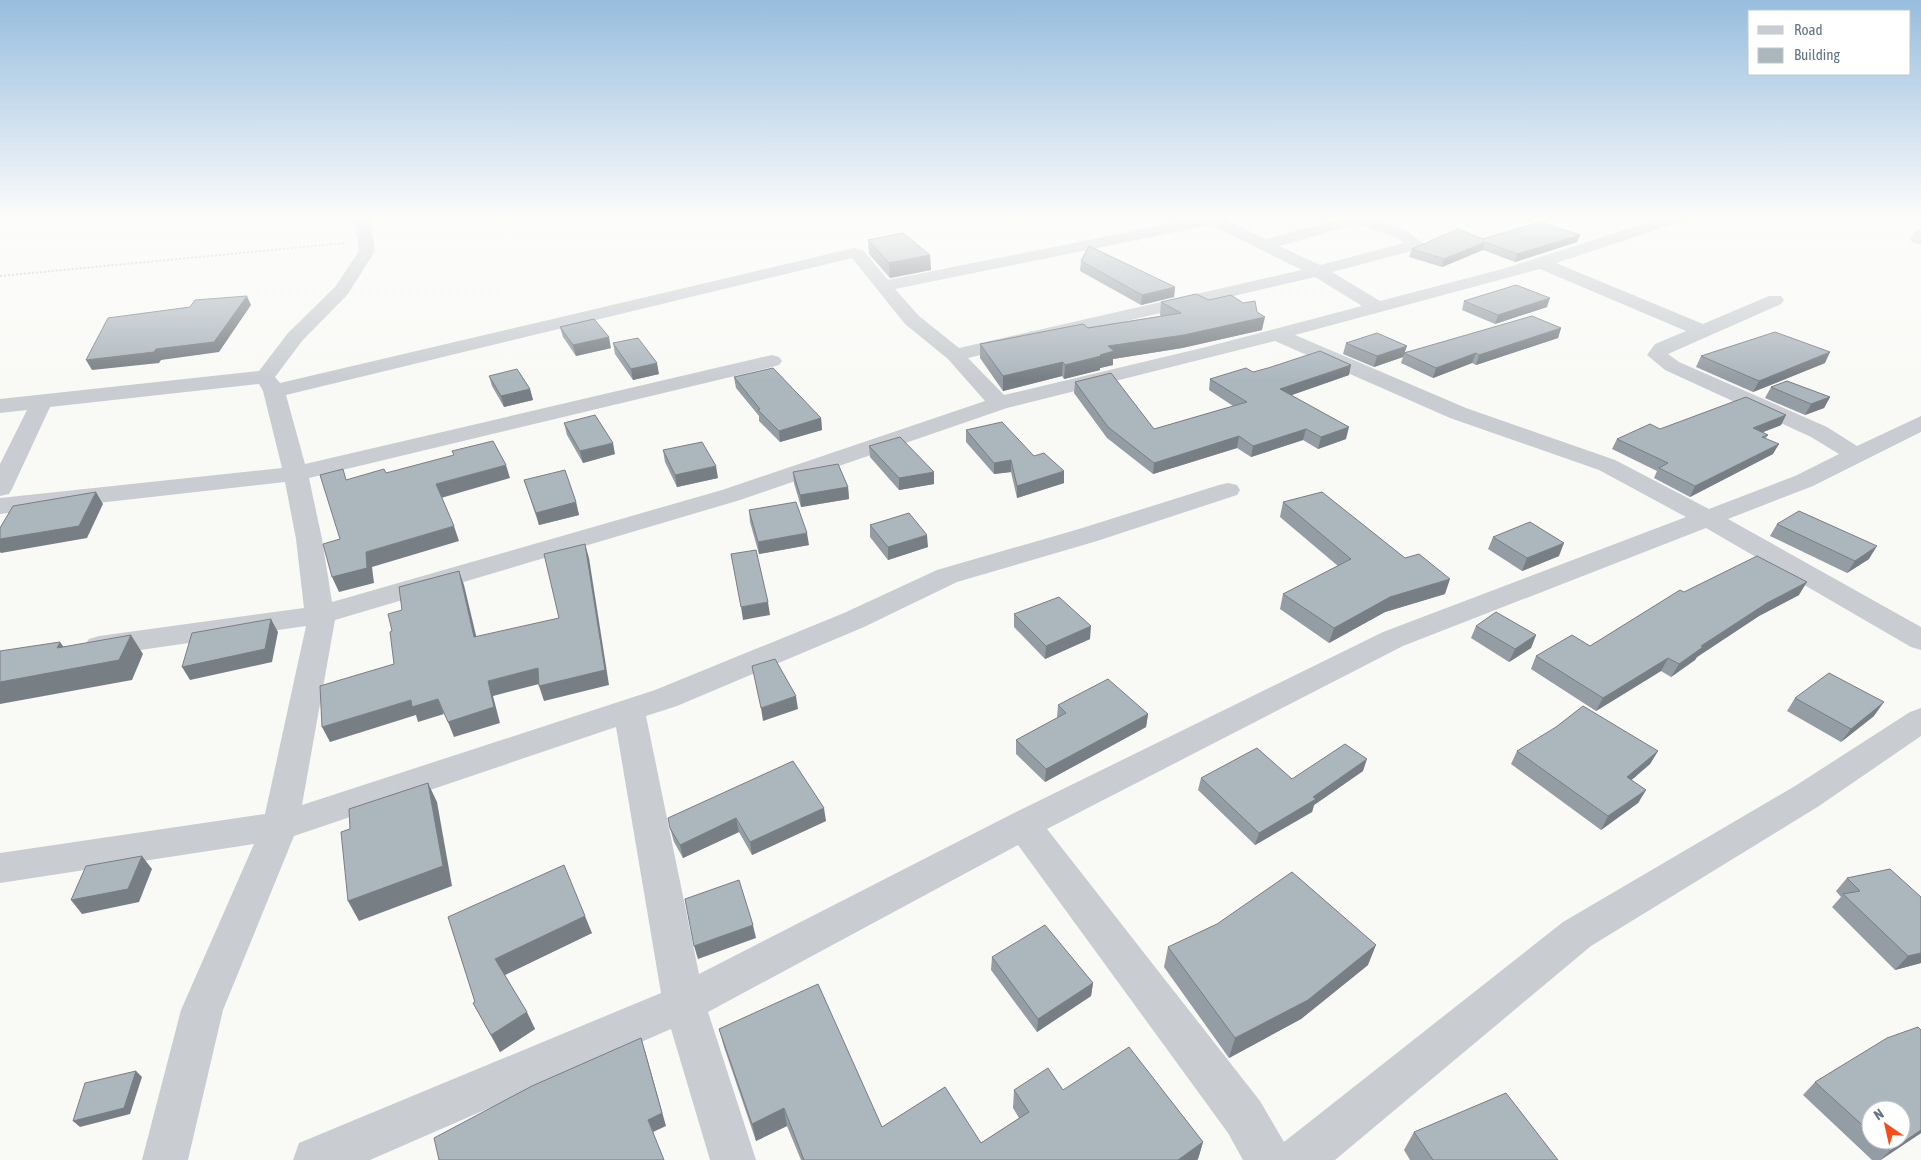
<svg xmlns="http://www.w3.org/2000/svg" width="1921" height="1160" font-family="'Asap Condensed',sans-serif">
	<rect width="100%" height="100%" fill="#f9f9f6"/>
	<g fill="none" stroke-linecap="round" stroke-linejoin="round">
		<polyline stroke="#c0c3c5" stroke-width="2" stroke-dasharray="2 2" stroke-linecap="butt" points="0,276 345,243"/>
		<g fill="#c9cdd1" fill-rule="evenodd">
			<path d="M354,218H370L375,251L348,294L302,341L275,377L280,383L854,248L864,251L888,280L1199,218H1221L1266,239L1344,218H1370L1409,232L1425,245L1423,248L1332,272L1380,301L1506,268L1662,218H1686L1683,221L1556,263L1703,324L1769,296H1781L1784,300L1781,304L1668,354L1679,362L1827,427L1857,446L1921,416V432L1813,486L1728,519L1921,627V650L1911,647L1706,528L1403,646L1047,829L1260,1101L1284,1142L1563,922L1795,786L1910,712L1921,708V736L1819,806L1591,946L1335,1160H1243L1228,1133L1018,845L708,1012L756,1160H710L671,1029L370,1160H293L299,1143L661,993L616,727L294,836L223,1010L188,1160H142L181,1010L254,844L0,883V853L265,814L306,626L99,656L89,653L84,646L89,639L99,636L304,608L296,539L285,482L0,514V498L282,468L263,391L259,384L50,407L12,489L9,494L0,496V464L27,410L0,413V399L259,371L288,333L335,287L359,251ZM1357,224L1397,238L1404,243L1320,265L1279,246ZM1211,225L1302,270L959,348L919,316L895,289ZM852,258L905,324L948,359L985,401L722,490L332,602L322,539L309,478L772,367L779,365L782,361L779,357L772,355L305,464L286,395ZM1540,269L1686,331L1655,344L1647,355L1665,370L1811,437L1839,454L1795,476L1709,509L1615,460L1466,408L1295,335ZM1315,277L1362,306L1206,347L1004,395L968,358ZM1275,341L1450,418L1599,470L1686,517L1383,632L1010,815L699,974L646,716L677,706L864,627L957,582L1097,541L1237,495L1240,490L1237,485L1228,483L1219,485L1079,529L937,570L844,613L655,690L302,805L335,620L740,500L1007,408Z"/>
			<polygon points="1921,229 1921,245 1912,242 1910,239 1915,231"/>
		</g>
	</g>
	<g fill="#949da3" fill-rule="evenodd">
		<polygon points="1483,239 1577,242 1515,262 1483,250 1442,267 1409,257 1412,249"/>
		<polygon points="868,240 930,255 931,270 890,278 869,254"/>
		<polygon points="1081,261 1175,287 1174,297 1141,305 1080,271"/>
		<polygon points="1209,300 1257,312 1262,330 1182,348 1113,359 1113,365 1100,368 1100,370 1064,379 1062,376 1003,391 980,358 980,344 1161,316 1160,315 1161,302"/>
		<polygon points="1464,301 1547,307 1495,324 1462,310"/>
		<polygon points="560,327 611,348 576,356 563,337"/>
		<polygon points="1561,328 1558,338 1476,365 1472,363 1433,378 1401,363 1403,357 1374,367 1343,354 1346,343 1405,352"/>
		<polygon points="613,343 659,374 633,380 615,354"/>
		<polygon points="1701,356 1825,363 1753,392 1696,367"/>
		<polygon points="1253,372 1349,375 1291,395 1346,439 1318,449 1303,440 1251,457 1237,448 1153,474 1107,438 1074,393 1075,382 1154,429 1233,406 1209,390 1210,379"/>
		<polygon points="489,376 530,389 533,400 504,407 492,386"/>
		<polygon points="734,377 821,418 822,430 780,442 759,421 759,416 736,388"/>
		<polygon points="1771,387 1830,397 1824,408 1805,415 1765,398"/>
		<polygon points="1786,415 1781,425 1763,432 1768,435 1766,438 1773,454 1690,497 1654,478 1657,471 1612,449 1617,439 1660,429"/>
		<polygon points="564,423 615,454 583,463 567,435"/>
		<polygon points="966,430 1034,456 1064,483 1017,498 1011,472 994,474 966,442"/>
		<polygon points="869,446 934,484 899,490 870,457"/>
		<polygon points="663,450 718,478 677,487 665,462"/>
		<polygon points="793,472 848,487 849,499 801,507 794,483"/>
		<polygon points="524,480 576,502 579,515 539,525"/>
		<polygon points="1283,502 1445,594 1385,612 1329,643 1280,609 1283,594 1338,566 1280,517"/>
		<polygon points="749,510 809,545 759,554 750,522"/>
		<polygon points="1777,524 1869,559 1847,573 1770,536"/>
		<polygon points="870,525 928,547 888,560 870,537"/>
		<polygon points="1493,537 1559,556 1522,571 1488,549"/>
		<polygon points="1684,592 1799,595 1759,616 1697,657 1695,660 1671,677 1661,671 1596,711 1531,669 1536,656 1590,646"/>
		<polygon points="1014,614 1090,639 1045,659 1014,627"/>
		<polygon points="1476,626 1536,635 1531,648 1509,662 1471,638"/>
		<polygon points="1795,698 1874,716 1841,742 1787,711"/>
		<polygon points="1058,705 1148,714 1146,727 1045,782 1016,754 1016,740 1057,718"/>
		<polygon points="1517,751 1658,751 1650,764 1631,780 1646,790 1638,803 1601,830 1511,764"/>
		<polygon points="793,761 826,821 752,855 739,832 683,858 674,842 670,828"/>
		<polygon points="1363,771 1314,805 1312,812 1255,845 1198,790 1201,778 1292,779"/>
		<polygon points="1890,869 1921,963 1895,970 1832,907 1841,897 1836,891 1847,878"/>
		<polygon points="448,917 592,933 505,975 535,1029 500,1052 473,1003 475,1002"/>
		<polygon points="1168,947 1368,965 1301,1019 1229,1058 1164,967"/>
		<polygon points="992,957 1093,983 1091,996 1037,1032 991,970"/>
		<polygon points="719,1029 882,1127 981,1143 1019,1118 1013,1108 1014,1090 1063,1090 1203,1142 1198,1159 1197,1160 801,1160 787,1126 756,1141 724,1047"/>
		<path d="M1815,1082L1921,1133L1881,1160H1872L1803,1095ZM1871,1110L1901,1140H1871Z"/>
		<polygon points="1414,1132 1558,1160 1410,1160 1404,1150"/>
	</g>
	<g fill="#787f84">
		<polygon points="1580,235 1577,242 1515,262 1517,254"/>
		<polygon points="1485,242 1483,250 1442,267 1444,259"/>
		<polygon points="930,255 931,270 890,278 889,263"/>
		<polygon points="1175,287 1174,297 1141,305 1142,295"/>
		<polygon points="247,296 251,305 219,352 161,360 159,363 92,370 86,360"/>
		<polygon points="1550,298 1547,307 1495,324 1498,315"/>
		<polygon points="1265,317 1262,330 1182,348 1113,359 1113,365 1100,368 1100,370 1064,379 1065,365 1100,355 1108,346"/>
		<polygon points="1561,328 1558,338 1476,365 1479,355"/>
		<polygon points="609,337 611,348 576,356 573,345"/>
		<polygon points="1407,346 1403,357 1374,367 1377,356"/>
		<polygon points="1830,352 1825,363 1753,392 1759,381"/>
		<polygon points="1476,353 1472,363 1433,378 1436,368"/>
		<polygon points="1063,362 1062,376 1003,391 1003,376"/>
		<polygon points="657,363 659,374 633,380 631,369"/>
		<polygon points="1351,365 1349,375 1278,400 1280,389"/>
		<polygon points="530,389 533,400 504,407 501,396"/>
		<polygon points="1830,397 1824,408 1805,415 1811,404"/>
		<polygon points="1786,415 1781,425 1748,438 1753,428"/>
		<polygon points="821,418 822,430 780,442 779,431"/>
		<polygon points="1349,427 1346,439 1318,449 1321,437"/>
		<polygon points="1306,429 1303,440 1251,457 1253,446"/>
		<polygon points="1239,436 1237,448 1153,474 1154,463"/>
		<polygon points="613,443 615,454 583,463 580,451"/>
		<polygon points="1779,444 1773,454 1690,497 1695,486"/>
		<polygon points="1011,460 1011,472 994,474 994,463"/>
		<polygon points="506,465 510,478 441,498 436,484"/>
		<polygon points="716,466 718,478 677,487 675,475"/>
		<polygon points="1064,471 1064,483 1017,498 1017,486"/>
		<polygon points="934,472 934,484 899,490 899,478"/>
		<polygon points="848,487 849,499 801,507 800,495"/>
		<polygon points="96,492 103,504 87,538 1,553 0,552 0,539"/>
		<polygon points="576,502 579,515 539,525 536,513"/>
		<polygon points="454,526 459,541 372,567 374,583 339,592 332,577 366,552"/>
		<polygon points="807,533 809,545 759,554 758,542"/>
		<polygon points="927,535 928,547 888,560 888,547"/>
		<polygon points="1564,543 1559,556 1522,571 1527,558"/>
		<polygon points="585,544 589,558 609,685 544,701 539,686"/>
		<polygon points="1877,546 1869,559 1847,573 1855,561"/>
		<polygon points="459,571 464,585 480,652 474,637"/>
		<polygon points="1450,579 1445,594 1385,612 1329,643 1334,628 1390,597"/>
		<polygon points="1807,582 1799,595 1759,616 1697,657 1695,660 1671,677 1679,664 1701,646 1767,603"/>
		<polygon points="768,602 770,615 743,620 741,607"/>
		<polygon points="271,619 278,632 272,662 190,680 182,667"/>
		<polygon points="1091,626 1090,639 1045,659 1046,646"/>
		<polygon points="131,635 143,654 132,680 0,704 0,682"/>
		<polygon points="1536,635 1531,648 1509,662 1515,649"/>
		<polygon points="60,642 74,661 57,648"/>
		<polygon points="1668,658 1661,671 1596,711 1603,698"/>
		<polygon points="538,668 543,683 493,696 500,723 454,737 448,722 488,681"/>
		<polygon points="796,696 798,709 763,721 761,708"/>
		<polygon points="438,699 444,714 418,722 416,715 330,742 322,727 411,700"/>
		<polygon points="1884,702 1874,716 1841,742 1851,729"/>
		<polygon points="1148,714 1146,727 1045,782 1046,769"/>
		<polygon points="1658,751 1650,764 1619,791 1627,777"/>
		<polygon points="1367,759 1363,771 1314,805 1312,812 1255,845 1259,833"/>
		<polygon points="428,783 437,802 452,886 359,921 348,901"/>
		<polygon points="1646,790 1638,803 1601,830 1608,816"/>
		<polygon points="824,808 826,821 752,855 750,842"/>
		<polygon points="736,818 739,832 683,858 680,845"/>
		<polygon points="142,856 152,869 139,902 82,914 71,900"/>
		<polygon points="585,916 592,933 503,976 495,959"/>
		<polygon points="753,925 756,938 698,959 694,946"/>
		<polygon points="1376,945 1368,965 1301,1019 1229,1058 1235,1038"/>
		<polygon points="1921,953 1921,963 1895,970 1908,956"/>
		<polygon points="1093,983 1091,996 1037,1032 1038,1019"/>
		<polygon points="527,1012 535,1029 500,1052 491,1035"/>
		<polygon points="641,1038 645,1051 666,1126 653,1132 648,1120"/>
		<polygon points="136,1071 142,1077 130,1114 80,1127 73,1121"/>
		<polygon points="784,1108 787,1126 756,1141 752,1124"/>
		<polygon points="1921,1130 1921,1133 1880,1160 1890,1151"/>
		<polygon points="1203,1142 1198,1159 1197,1160 1178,1160"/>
	</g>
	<g fill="#acb6bd" stroke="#787f84">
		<polygon points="1540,222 1580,235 1517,254 1485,242 1444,259 1412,249 1458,229 1483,239"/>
		<polygon points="903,233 930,255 889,263 868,240"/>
		<polygon points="1089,246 1175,287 1142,295 1081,261"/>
		<polygon points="1516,285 1550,298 1498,315 1464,301"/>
		<polygon points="1196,294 1209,300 1231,295 1243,303 1255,301 1257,312 1265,317 1184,335 1108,346 1114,351 1100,355 1101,356 1065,365 1063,362 1003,376 980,344 1083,324 1088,328 1181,313 1161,302"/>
		<polygon points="247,296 214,342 156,349 154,352 86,360 108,318 190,307 195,300"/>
		<polygon points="1532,316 1561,328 1479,355 1476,353 1436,368 1404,353"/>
		<polygon points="594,319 609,337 573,345 560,327"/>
		<polygon points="1775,332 1830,352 1759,381 1701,356"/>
		<polygon points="1377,333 1407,346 1377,356 1346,343"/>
		<polygon points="638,338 657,363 631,369 613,343"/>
		<polygon points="1320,351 1351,365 1280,389 1349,427 1321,437 1306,429 1253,446 1239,436 1154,463 1108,427 1075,382 1111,373 1154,429 1247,402 1210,379 1246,368 1253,372 1268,368"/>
		<polygon points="773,368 821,418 779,431 758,410 760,409 734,377"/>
		<polygon points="517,369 530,389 501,396 489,376"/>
		<polygon points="1787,381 1830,397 1811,404 1771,387"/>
		<polygon points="1746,397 1786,415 1753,428 1768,435 1762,437 1779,444 1695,486 1659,468 1668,463 1617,439 1650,424 1660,429"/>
		<polygon points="595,415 613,443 580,451 564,423"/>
		<polygon points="1002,422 1034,456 1044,453 1064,471 1017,486 1011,460 994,463 966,430"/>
		<polygon points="900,437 934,472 899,478 869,446"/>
		<polygon points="493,441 506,465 436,484 454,526 366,552 367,568 332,577 323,544 340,539 320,475 343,469 346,480 384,469 386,473 454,455 452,451"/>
		<polygon points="702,442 716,466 675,475 663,450"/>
		<polygon points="838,464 848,487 800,495 793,472"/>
		<polygon points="565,470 576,502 536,513 524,480"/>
		<polygon points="96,492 79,526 0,539 0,528 13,506"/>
		<polygon points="1322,492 1405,558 1419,554 1450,579 1390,597 1334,628 1283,594 1351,559 1283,502"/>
		<polygon points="796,502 807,533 758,542 749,510"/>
		<polygon points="1799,511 1877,546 1855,561 1777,524"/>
		<polygon points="909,513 927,535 888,547 870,525"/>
		<polygon points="1530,522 1564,543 1527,558 1493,537"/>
		<polygon points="585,544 605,670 539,686 538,668 488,681 494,707 448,722 438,699 412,707 411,700 322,727 320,686 394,664 390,632 392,631 388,614 402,610 399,587 459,571 474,637 559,618 544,554"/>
		<polygon points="756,550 768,602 741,607 731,554"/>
		<polygon points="1757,556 1807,582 1767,603 1701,646 1703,647 1679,664 1668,658 1603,698 1536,656 1572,635 1590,646 1680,590 1684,592"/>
		<polygon points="1059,597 1091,626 1046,646 1014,614"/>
		<polygon points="1496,612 1536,635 1515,649 1476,626"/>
		<polygon points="271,619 265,649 182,667 192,633"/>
		<polygon points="131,635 119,660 0,682 0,651 60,642 57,648"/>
		<polygon points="775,659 796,696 761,708 752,666"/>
		<polygon points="1829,673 1884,702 1851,729 1795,698"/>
		<polygon points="1108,679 1148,714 1046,769 1016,740 1066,713 1058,705"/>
		<polygon points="1583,706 1658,751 1627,777 1646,790 1608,816 1517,751 1556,727"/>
		<polygon points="1345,744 1367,759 1313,797 1316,799 1259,833 1201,778 1257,748 1292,779"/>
		<polygon points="793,761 824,808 750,842 736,818 680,845 670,828 668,818"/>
		<polygon points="428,783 443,866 348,901 341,832 350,829 349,809"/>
		<polygon points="142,856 128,889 71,900 86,866"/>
		<polygon points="564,865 585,916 495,959 527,1012 491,1035 473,1003 475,1002 448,917"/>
		<polygon points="1890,869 1921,897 1921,953 1908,956 1843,894 1860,891 1847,878"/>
		<polygon points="1292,872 1376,945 1308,1000 1235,1038 1168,947 1217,924"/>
		<polygon points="739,880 753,925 694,946 685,899"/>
		<polygon points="1045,925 1093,983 1038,1019 992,957"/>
		<polygon points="818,984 882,1127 945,1087 981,1143 1029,1112 1014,1090 1048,1068 1063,1090 1129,1047 1203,1142 1178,1160 804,1160 784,1108 752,1124 719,1029"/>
		<polygon points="1918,1027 1921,1030 1921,1130 1890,1151 1878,1140 1901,1140 1901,1110 1871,1110 1871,1133 1815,1082 1887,1038"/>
		<polygon points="641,1038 662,1113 648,1120 664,1160 439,1160 434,1138 532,1086"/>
		<polygon points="136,1071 124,1108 73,1121 85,1083"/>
		<polygon points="1506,1093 1558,1160 1433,1160 1414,1132"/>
	</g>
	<linearGradient id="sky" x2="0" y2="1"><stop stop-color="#97bdde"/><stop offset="0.57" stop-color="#fcfcfb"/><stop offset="1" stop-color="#fcfcfb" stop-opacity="0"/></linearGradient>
	<rect width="1921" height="380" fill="url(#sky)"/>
	<rect x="1748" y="10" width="162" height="65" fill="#ffffff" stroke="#c0c8ce"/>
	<rect x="1758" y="26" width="25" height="8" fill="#c9cdd1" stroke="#c0c8ce"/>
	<text x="1794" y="35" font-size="15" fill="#617585">Road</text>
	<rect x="1758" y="48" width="25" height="15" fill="#acb6bd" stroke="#c0c8ce"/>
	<text x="1794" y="60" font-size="15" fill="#617585">Building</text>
	<g transform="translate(1886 1125) rotate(326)"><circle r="24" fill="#ffffff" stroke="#c0c8ce"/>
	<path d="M0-4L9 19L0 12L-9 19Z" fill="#f54c1b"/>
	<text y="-8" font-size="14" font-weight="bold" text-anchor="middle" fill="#617585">N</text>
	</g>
</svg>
